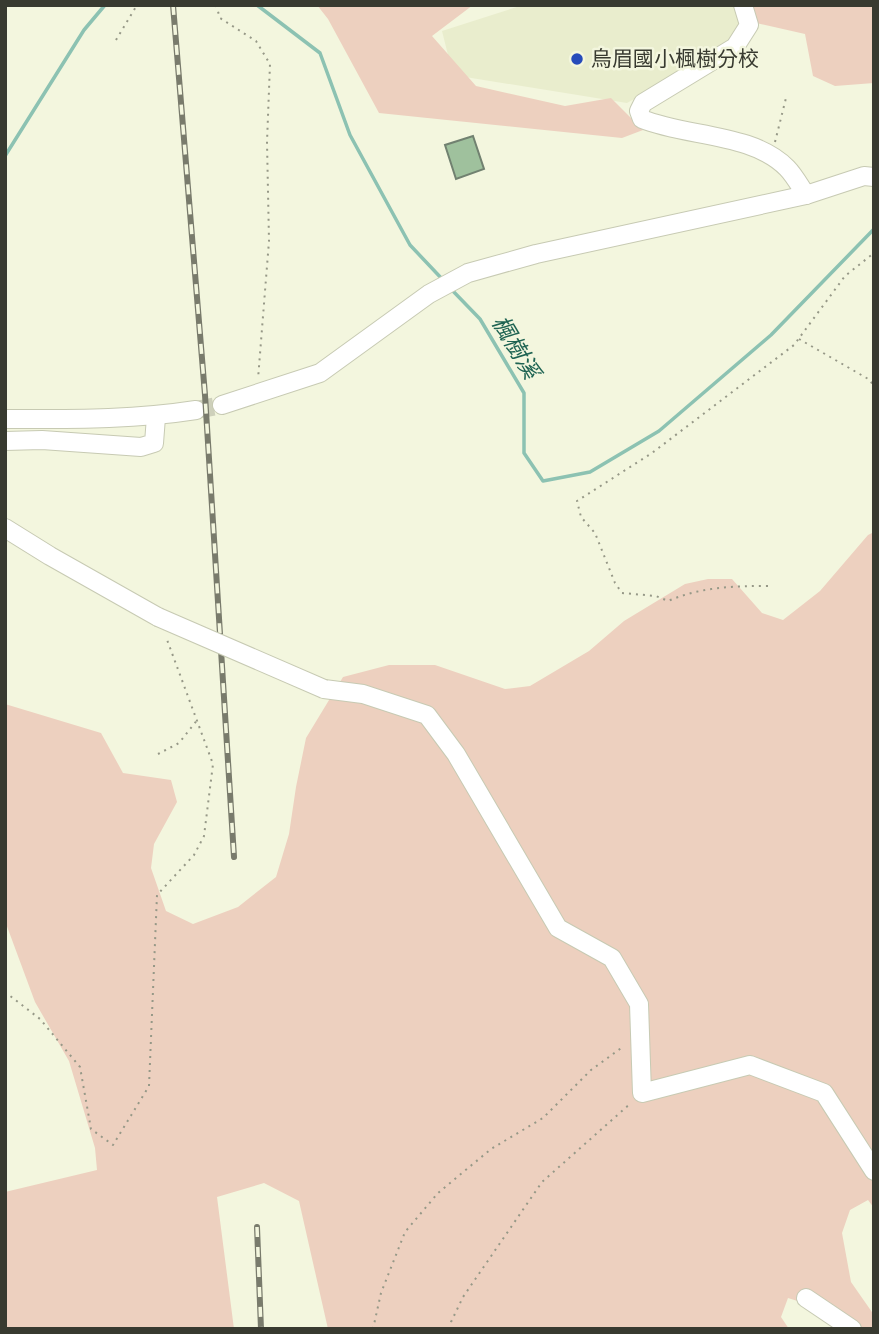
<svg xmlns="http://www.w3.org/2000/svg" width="879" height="1334" font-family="'DejaVu Sans','Noto Sans TC',sans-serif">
	<rect width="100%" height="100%" fill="#f3f6de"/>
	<polygon fill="#e9edcd" points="523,5 737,5 740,27 733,43 627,103 453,75 442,31"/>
	<g fill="#edd0bf">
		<polygon points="317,5 473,5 432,36 476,86 565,106 611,98 643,130 622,138 379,113 328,19"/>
		<polygon points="746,5 874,5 874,83 835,86 813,76 805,34 747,21"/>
		<polygon points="874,532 874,1208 868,1200 850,1210 842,1233 851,1282 874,1315 874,1329 840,1329 829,1311 788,1298 781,1317 789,1329 328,1329 299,1201 264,1183 217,1197 234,1329 5,1329 5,1192 97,1170 95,1148 69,1061 35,1002 5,921 5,704 101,733 123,773 171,780 177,802 154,844 151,868 166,911 193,924 238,907 276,877 289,834 296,787 306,738 343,677 389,665 435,665 505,689 530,686 589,651 624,621 685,584 708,579 732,579 762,613 783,620 820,591 868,535"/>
	</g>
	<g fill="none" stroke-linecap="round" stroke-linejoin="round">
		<g stroke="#8cc2b2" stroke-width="3.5">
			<polyline points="257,5 320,53 350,135 410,245 444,281"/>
			<polyline points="5,156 84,30 105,5"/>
			<polyline points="451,289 480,319 524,393 524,453 543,481 590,472 659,431 771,335 874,229"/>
		</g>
	</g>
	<polygon fill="#9fc19d" stroke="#718170" stroke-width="2" points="473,136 484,169 456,179 445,145"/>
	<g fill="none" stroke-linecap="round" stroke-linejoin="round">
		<polyline stroke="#ced0bb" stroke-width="18" stroke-dasharray="18 9" stroke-linecap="butt" points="196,410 222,405"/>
		<g stroke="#c7cab3" stroke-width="20">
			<g id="minor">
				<path d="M743,5L749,25L735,47L643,103L639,111L642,119C686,137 753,133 787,168C794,175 800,186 806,195"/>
				<polyline points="222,405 320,373 429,294 468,273 536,254 806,195 864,176 874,177"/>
				<path d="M5,419C70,419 132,420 196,410"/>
				<polyline points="5,441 42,440 141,447 154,443 156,417"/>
				<polyline points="5,528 50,556 158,617"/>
				<polyline points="324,689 363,694 427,715 456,754 558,928 612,958 639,1004 642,1093 750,1065 824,1093 874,1171"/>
				<polyline points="806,1298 852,1329"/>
			</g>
		</g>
		<g stroke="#969887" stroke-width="2" stroke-dasharray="2 5" stroke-linecap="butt">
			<polyline points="216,5 220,18 256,41 270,64 267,142 269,241 258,379"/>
			<polyline points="5,7 7,5"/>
			<polyline points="116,40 137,5"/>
			<polyline points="775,142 786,98"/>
			<polyline points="799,339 870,380 874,387"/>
			<path d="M768,586C732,586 701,587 668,601L656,596L622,593L615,583L595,533L581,517L577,501L652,453L794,345L845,276L874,253"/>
			<polyline points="158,754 179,743 198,719"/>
			<polyline points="5,992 40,1019 80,1067 91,1129 113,1145 149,1086 157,895 194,855 204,836 213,764 166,637"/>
			<polyline points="373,1329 381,1293 405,1232 438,1193 491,1149 543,1118 591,1070 624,1046"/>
			<polyline points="450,1329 451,1322 463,1297 542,1182 631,1103"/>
		</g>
		<use href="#minor" stroke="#fff" stroke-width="18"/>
		<g stroke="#797b6c" stroke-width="6">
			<g id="rail">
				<polyline points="173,5 205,395 234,857"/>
				<polyline points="257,1227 261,1329"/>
			</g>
		</g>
		<use href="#rail" stroke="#f3f6de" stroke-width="3.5" stroke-dasharray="10" stroke-linecap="butt"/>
		<g stroke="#c7cab3" stroke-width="20" stroke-linecap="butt">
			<polyline id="minor-bridge" points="158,617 324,689"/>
		</g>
		<use href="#minor-bridge" stroke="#fff" stroke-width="18"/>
	</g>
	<circle fill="#264bba" stroke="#f3f6de" stroke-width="2.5" cx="577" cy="59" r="7"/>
	<g text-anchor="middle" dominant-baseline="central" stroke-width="5" stroke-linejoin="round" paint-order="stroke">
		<g font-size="21" fill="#383a30" stroke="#f3f6de" text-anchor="start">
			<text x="591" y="59">烏眉國小楓樹分校</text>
		</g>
		<g font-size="23" font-style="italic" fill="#1e6352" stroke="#f3f6de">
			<text transform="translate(516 347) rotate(59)">楓樹溪</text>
		</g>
	</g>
	<rect width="879" height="1334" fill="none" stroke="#383a30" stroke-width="14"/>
</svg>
